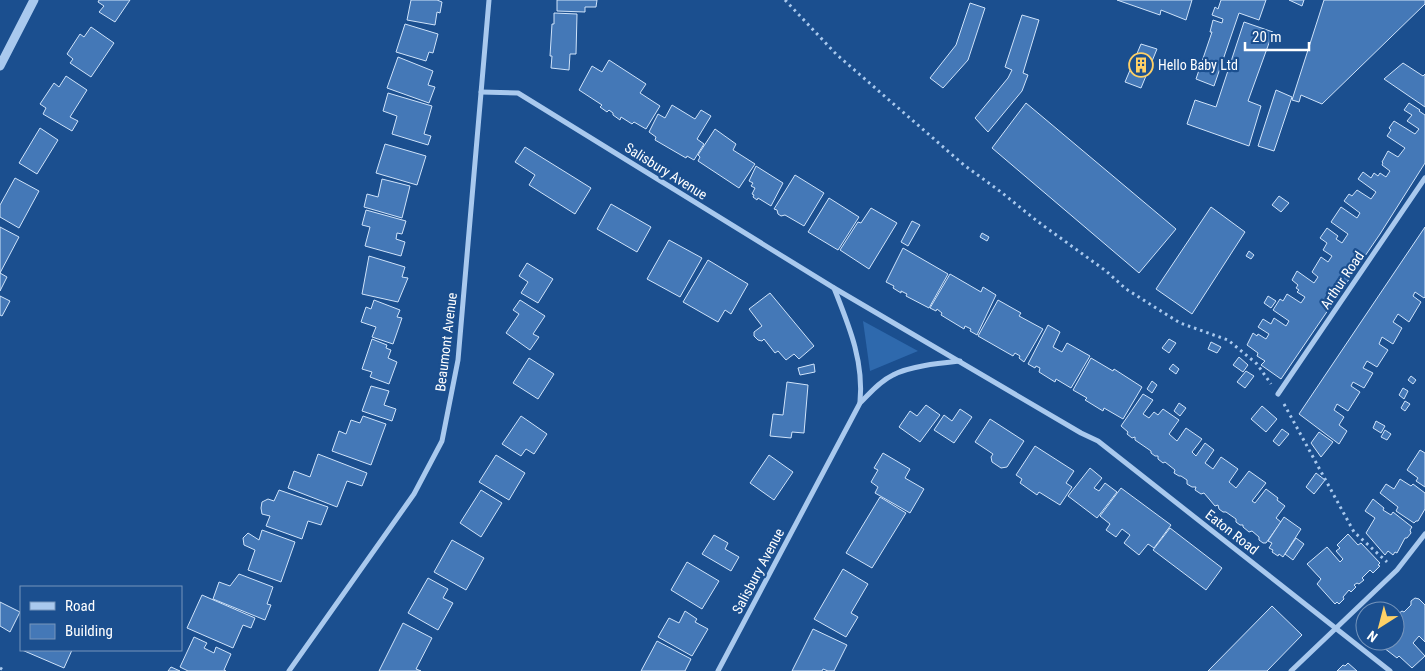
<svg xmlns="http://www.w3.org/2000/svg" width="1425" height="671" font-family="'Roboto Condensed',sans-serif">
	<rect width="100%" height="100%" fill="#1b4f8f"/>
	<polygon fill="#2e69ad" points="863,321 918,351 870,371"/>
	<g fill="#4478b7" stroke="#cfe3fa">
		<polygon points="99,0 130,0 115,22 99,12 104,6 98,2"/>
		<polygon points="411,0 437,0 442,2 440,13 437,12 435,25 407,20"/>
		<polygon points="557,0 597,0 596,7 585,7 585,12 557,11"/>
		<polygon points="1117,0 1192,0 1186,20 1161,10 1160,15"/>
		<polygon points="1221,0 1266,0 1259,20 1239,13 1214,86 1196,79 1212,32 1210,32 1213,20 1222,23 1223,19 1212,15 1215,7 1218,9"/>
		<polygon points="1289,0 1304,0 1302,6"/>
		<polygon points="1324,0 1425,0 1425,4 1322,104 1301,95 1299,102 1292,100"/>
		<polygon points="970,3 985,8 968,60 943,88 930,78 956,45"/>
		<polygon points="554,13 577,14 576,54 570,54 569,70 551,68 552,56 550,56 552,24 554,24"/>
		<polygon points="1022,15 1039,20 1023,73 1028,75 1022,91 988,132 975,118 1008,78 1012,70 1005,67"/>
		<polygon points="1244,22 1273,32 1248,101 1261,106 1249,146 1187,124 1195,100 1216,107"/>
		<polygon points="405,24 438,34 433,53 429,52 426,61 396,52"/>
		<polygon points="91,27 114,43 91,77 70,63 73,59 67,54 80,34 84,37"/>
		<polygon points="1141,44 1157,49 1141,88 1125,82"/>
		<polygon points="398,57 433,71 428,85 435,87 429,103 387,88"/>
		<polygon points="609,60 646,84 640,93 660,106 646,129 634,122 632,124 621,117 620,120 613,115 613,113 609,110 607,112 600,107 602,105 579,90 592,66 602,72"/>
		<polygon points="1403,63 1423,76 1425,74 1425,107 1384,79"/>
		<polygon points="66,76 87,90 70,117 78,121 72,131 43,114 46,108 40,104 54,83 59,87"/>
		<polygon points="1276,90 1292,97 1274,151 1258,146"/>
		<polygon points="388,93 432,106 424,134 431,136 428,145 392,134 397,116 383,111"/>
		<polygon points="1026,103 1176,229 1139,273 992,148"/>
		<polygon points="1409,103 1420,110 1419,111 1425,115 1425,163 1380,234 1281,379 1261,365 1265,361 1257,356 1258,353 1247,345 1253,333 1257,336 1258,334 1266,339 1269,334 1258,327 1263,319 1271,324 1274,318 1286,326 1289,321 1273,310 1280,299 1283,301 1287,294 1301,303 1305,297 1297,292 1299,290 1296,288 1298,285 1292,280 1297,271 1314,283 1318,277 1312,272 1321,257 1328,262 1332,256 1323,250 1327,243 1320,238 1327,228 1338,236 1336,239 1342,243 1348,234 1331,222 1341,207 1357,218 1360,213 1344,201 1349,194 1352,196 1357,190 1371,199 1376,192 1358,179 1363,172 1371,178 1374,173 1378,176 1380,173 1386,177 1390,171 1382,165 1383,163 1382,162 1388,151 1398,157 1405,148 1387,136 1391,130 1389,128 1394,121 1415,134 1419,129 1407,121 1412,115 1404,110"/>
		<polygon points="672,105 695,119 701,110 711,116 697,139 704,144 694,160 687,156 686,158 655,140 656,137 649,132 658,114 665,118"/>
		<polygon points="40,128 58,140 37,174 19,163"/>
		<polygon points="715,129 736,144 733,150 755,164 739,188 698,161 700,157 698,155"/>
		<polygon points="385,144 426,156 417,185 376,173"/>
		<polygon points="525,147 591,188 575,214 529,185 535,175 515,162"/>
		<polygon points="756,166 783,183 771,206 758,198 757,200 753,197 754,195 752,194 755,188 751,186 753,183 749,181"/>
		<polygon points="795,175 824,193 804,226 785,215 781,216 778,214 777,210 774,209"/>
		<polygon points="15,178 39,191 19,228 0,217 0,205"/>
		<polygon points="382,179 410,186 402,218 364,207 367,194 378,197"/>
		<polygon points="1279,196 1289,203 1281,212 1272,205"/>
		<polygon points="829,198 859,217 838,250 808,232"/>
		<polygon points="611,204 651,227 637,252 597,229"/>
		<polygon points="1211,207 1245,232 1192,314 1156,289"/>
		<polygon points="871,208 897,223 869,269 840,250 858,222 861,223"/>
		<polygon points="366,210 406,221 402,234 397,233 396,239 405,242 401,256 365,246 370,227 362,225"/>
		<polygon points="912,221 920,225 908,246 901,242"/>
		<polygon points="0,227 19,237 0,273 7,277 0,291"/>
		<polygon points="1425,227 1425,297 1424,298 1415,292 1413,296 1421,302 1409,322 1398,314 1393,322 1402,328 1393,344 1382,337 1379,344 1388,350 1377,367 1367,361 1363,368 1373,373 1364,388 1353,382 1351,386 1360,392 1348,411 1337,404 1334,410 1344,417 1339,425 1347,431 1339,444 1299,414"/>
		<polygon points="982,233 989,237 987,241 980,237"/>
		<polygon points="669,240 702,258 680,297 647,279"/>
		<polygon points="903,248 948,274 929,308 906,296 907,294 901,291 901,293 893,288 894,286 886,282"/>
		<polygon points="1249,251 1254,255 1251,259 1246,256"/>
		<polygon points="369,256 405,267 402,277 408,278 398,302 362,294"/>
		<polygon points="708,260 748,284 731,314 725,310 718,322 683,302"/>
		<polygon points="527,263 553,279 538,303 521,293 528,282 519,276"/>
		<polygon points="950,274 981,292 983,287 996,295 977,335 970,331 971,329 965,326 964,329 941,315 942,313 937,309 936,311 930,308"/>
		<polygon points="770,293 814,346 799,359 794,354 786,360 778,351 775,353 764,339 762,341 758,340 754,336 754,332 762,326 749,309"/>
		<polygon points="0,296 10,301 2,316 0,315"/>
		<polygon points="1268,296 1276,301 1271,308 1264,303"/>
		<polygon points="374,300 400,310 397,317 402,318 393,344 372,337 376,327 361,322 366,307 371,309"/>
		<polygon points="520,300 545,316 533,334 539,337 530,350 506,333 519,314 513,310"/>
		<polygon points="998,300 1021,313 1019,316 1043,329 1024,362 1019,358 1020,356 1015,353 1013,356 978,336"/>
		<polygon points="1048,325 1060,332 1053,347 1062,352 1067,343 1090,356 1071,388 1056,379 1055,382 1039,372 1040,368 1036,366 1035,368 1028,364"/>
		<polygon points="372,339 387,345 386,348 391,350 388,358 397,362 389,384 370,377 372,372 362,369"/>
		<polygon points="1169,339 1176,343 1169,353 1162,348"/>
		<polygon points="1211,342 1221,347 1217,353 1208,349"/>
		<polygon points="1239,357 1248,365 1243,372 1233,365"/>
		<polygon points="529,358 554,374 538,399 513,383"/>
		<polygon points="1091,358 1113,371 1114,369 1142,387 1123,419 1104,408 1103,411 1085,400 1087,398 1073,390"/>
		<polygon points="814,364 815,372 800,375 798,368"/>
		<polygon points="1173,364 1179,369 1176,374 1169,369"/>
		<polygon points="1246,371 1254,376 1245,388 1237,382"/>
		<polygon points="1411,376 1416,380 1413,384 1408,380"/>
		<polygon points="1152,381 1157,385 1152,393 1147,389"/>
		<polygon points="787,382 808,385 804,433 792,432 791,438 770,436 773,414 783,415"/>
		<polygon points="371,386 389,391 384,405 396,409 392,421 362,411"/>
		<polygon points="1403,388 1408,391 1404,399 1399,395"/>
		<polygon points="1143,394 1153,400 1143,414 1149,418 1154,412 1158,415 1163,409 1179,420 1169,434 1177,441 1186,428 1202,439 1192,452 1196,456 1205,443 1214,450 1205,463 1213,469 1221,457 1238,469 1229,482 1236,488 1249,471 1266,483 1252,501 1255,503 1266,489 1278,498 1277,500 1285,506 1276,518 1281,522 1266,543 1263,543 1259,540 1259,537 1252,531 1249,532 1243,527 1243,525 1240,525 1236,522 1236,519 1226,512 1223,512 1219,509 1218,505 1215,506 1204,493 1201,494 1195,490 1196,487 1192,487 1187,484 1187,480 1181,476 1179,476 1174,473 1175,470 1165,462 1163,463 1158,459 1158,456 1155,456 1151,453 1151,451 1135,440 1135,437 1132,438 1127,434 1128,432 1121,426"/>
		<polygon points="1405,401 1410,404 1405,411 1401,408"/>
		<polygon points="1179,403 1186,408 1180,416 1174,411"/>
		<polygon points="926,405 940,415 920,442 899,427 910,411 917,416"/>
		<polygon points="1262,406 1277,419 1266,432 1251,419"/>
		<polygon points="960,409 972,417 954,443 934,430 944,415 952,421"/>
		<polygon points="363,416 386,424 371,465 332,451 339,431 346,434 351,420 360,423"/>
		<polygon points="521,416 547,434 534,454 526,449 521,456 502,444"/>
		<polygon points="990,419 1024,441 1007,467 1001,468 992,462 991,457 993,454 975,442"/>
		<polygon points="1376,421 1385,426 1381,433 1373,428"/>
		<polygon points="1282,429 1289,434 1279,446 1273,441"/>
		<polygon points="1385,430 1391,434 1387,440 1381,437"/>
		<polygon points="1319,432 1333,442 1321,457 1311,443"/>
		<polygon points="1035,446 1074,471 1066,483 1072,487 1060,505 1039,492 1037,495 1020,483 1022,479 1016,475"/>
		<polygon points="1420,450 1425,453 1425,487 1416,481 1418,478 1407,470"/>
		<polygon points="883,453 910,469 905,478 924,489 910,513 875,493 878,487 871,482 878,470 874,468"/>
		<polygon points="318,454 367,473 362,486 347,481 337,507 288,488 294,471 310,477"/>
		<polygon points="496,455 525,473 509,500 479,482"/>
		<polygon points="769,455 793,472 774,500 750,483"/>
		<polygon points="1090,468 1102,478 1094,488 1099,491 1105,483 1117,492 1097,518 1068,496"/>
		<polygon points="1316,473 1325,480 1314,494 1306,487"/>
		<polygon points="1400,479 1411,486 1413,484 1425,493 1425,509 1418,521 1416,521 1414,523 1396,511 1398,507 1380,493 1386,484 1394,489"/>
		<polygon points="1121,488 1171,525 1154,548 1148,544 1139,555 1124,543 1130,535 1122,529 1116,537 1106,530 1110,524 1100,516"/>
		<polygon points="279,490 328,507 321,525 308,521 302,539 266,526 270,516 262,514 261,508 262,502 268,499 274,501"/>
		<polygon points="481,490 502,503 481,537 460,523"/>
		<polygon points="880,497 906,513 872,568 846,553"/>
		<polygon points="1373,499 1384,508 1383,510 1391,515 1393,512 1412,527 1410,530 1411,533 1407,538 1405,538 1397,553 1395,552 1393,555 1388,551 1385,555 1366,533 1375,518 1365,511"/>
		<polygon points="1284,517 1301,529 1283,557 1279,554 1278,556 1272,552 1273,550 1269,548 1272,543 1268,541"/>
		<polygon points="1170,528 1222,568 1206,590 1153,550"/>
		<polygon points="262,530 295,542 281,582 248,570 255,550 244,545 243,538 248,533 259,540"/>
		<polygon points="1348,534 1358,545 1361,543 1380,563 1378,565 1380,566 1373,573 1370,570 1362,578 1364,580 1359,584 1357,583 1354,585 1356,587 1351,592 1349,590 1343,597 1344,599 1339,604 1337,602 1335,604 1317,584 1321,579 1307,564 1327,547 1340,562 1343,559 1336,551 1340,548 1337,545"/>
		<polygon points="714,535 728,543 725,549 739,557 731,571 702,554"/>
		<polygon points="1296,538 1304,544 1293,560 1285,554"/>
		<polygon points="452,540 484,558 466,590 434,572"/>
		<polygon points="687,562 719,581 702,609 671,590"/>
		<polygon points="843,569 868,584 851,613 858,617 846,637 814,619"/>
		<polygon points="239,574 273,587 267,604 271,605 265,620 213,599 219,582 230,586"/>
		<polygon points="428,578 448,589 443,598 453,603 438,630 408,613"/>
		<polygon points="202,595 255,618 251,628 243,625 233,648 187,628"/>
		<polygon points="1415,598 1419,599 1425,605 1425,642 1419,636 1413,643 1425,656 1412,668 1399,656 1397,658 1375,641 1395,641 1395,617 1398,618 1398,614 1402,611 1404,612 1411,605 1411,601"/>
		<polygon points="0,602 20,612 10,632 0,626"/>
		<polygon points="1272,606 1302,635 1267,671 1208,671"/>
		<polygon points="685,611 697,619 695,622 708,629 692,656 658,637 669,618 679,623"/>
		<polygon points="403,623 432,638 416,669 421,671 379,671"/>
		<polygon points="813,629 847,645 834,671 828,671 823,669 822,671 792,671"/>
		<polygon points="194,637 207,643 204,648 214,653 216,647 231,654 224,670 226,671 188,671 180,667"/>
		<polygon points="657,641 691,659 685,671 641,671"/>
		<polygon points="22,650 72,650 64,668"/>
		<polygon points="1348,663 1357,671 1337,671 1343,665 1345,666"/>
		<polygon points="171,667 180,671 168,671"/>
	</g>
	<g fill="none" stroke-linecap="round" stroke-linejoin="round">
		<g stroke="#a9c9ee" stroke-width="3" stroke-dasharray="2.5 4" stroke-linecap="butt">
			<polyline points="785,0 836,54 964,165 1001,192 1037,221 1106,271 1126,289 1180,323 1228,340 1257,364 1271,384"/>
			<polyline points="1284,404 1354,532 1387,562"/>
			<polyline points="0,668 5,671"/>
		</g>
		<g stroke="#a9c9ee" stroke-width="5">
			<polyline points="481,92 518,93 834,288 1081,433 1098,441 1390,671"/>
			<path d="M834,288C849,326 864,361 860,402"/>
			<polyline points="1278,394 1425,178"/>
			<polyline points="289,671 414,494 442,441 458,360 489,0"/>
			<path d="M718,671L860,403C870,393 880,381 893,375C909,366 941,363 960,361"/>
			<polyline points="1291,671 1397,570 1425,534"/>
		</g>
		<polyline stroke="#a9c9ee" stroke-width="9" points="0,66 34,0"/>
	</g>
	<defs>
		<g id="building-ring" transform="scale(1.25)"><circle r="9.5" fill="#1b4f8f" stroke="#ffd166" stroke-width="1.5"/><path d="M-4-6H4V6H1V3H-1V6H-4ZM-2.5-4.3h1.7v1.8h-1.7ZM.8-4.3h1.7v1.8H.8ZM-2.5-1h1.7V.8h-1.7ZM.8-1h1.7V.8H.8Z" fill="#ffd166"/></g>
	</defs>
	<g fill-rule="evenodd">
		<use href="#building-ring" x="1141" y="65"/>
	</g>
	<g text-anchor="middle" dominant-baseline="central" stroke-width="4.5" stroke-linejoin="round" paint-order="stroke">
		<g font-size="14" fill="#fff" stroke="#1b4f8f" text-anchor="start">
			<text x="1158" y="65">Hello Baby Ltd</text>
		</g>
		<g font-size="14" fill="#fff" stroke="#1b4f8f">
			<text transform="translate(666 171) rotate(32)">Salisbury Avenue</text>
			<text transform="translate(1342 280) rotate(-56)">Arthur Road</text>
			<text transform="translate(446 342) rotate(-83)">Beaumont Avenue</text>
			<text transform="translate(1232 532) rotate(38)">Eaton Road</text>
			<text transform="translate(758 571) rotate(-62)">Salisbury Avenue</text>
		</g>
	</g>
	<rect x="20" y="586" width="162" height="65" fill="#1b4f8f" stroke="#7695bc"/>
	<rect x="30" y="602" width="25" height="8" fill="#a9c9ee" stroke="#7695bc"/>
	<text x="65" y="611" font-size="15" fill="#ffffff">Road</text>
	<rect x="30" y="624" width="25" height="15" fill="#4478b7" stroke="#7695bc"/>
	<text x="65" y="636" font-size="15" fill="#ffffff">Building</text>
	<g transform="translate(1380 626) rotate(216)"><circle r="24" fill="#1b4f8f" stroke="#7695bc"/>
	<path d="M0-4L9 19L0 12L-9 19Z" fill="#ffd166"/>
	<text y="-8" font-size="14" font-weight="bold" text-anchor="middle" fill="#ffffff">N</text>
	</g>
	<path d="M1245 42v8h64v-8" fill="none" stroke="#ffffff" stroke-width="2.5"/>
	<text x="1252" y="42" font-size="15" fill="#ffffff" stroke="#1b4f8f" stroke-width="4" paint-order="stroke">20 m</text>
</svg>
